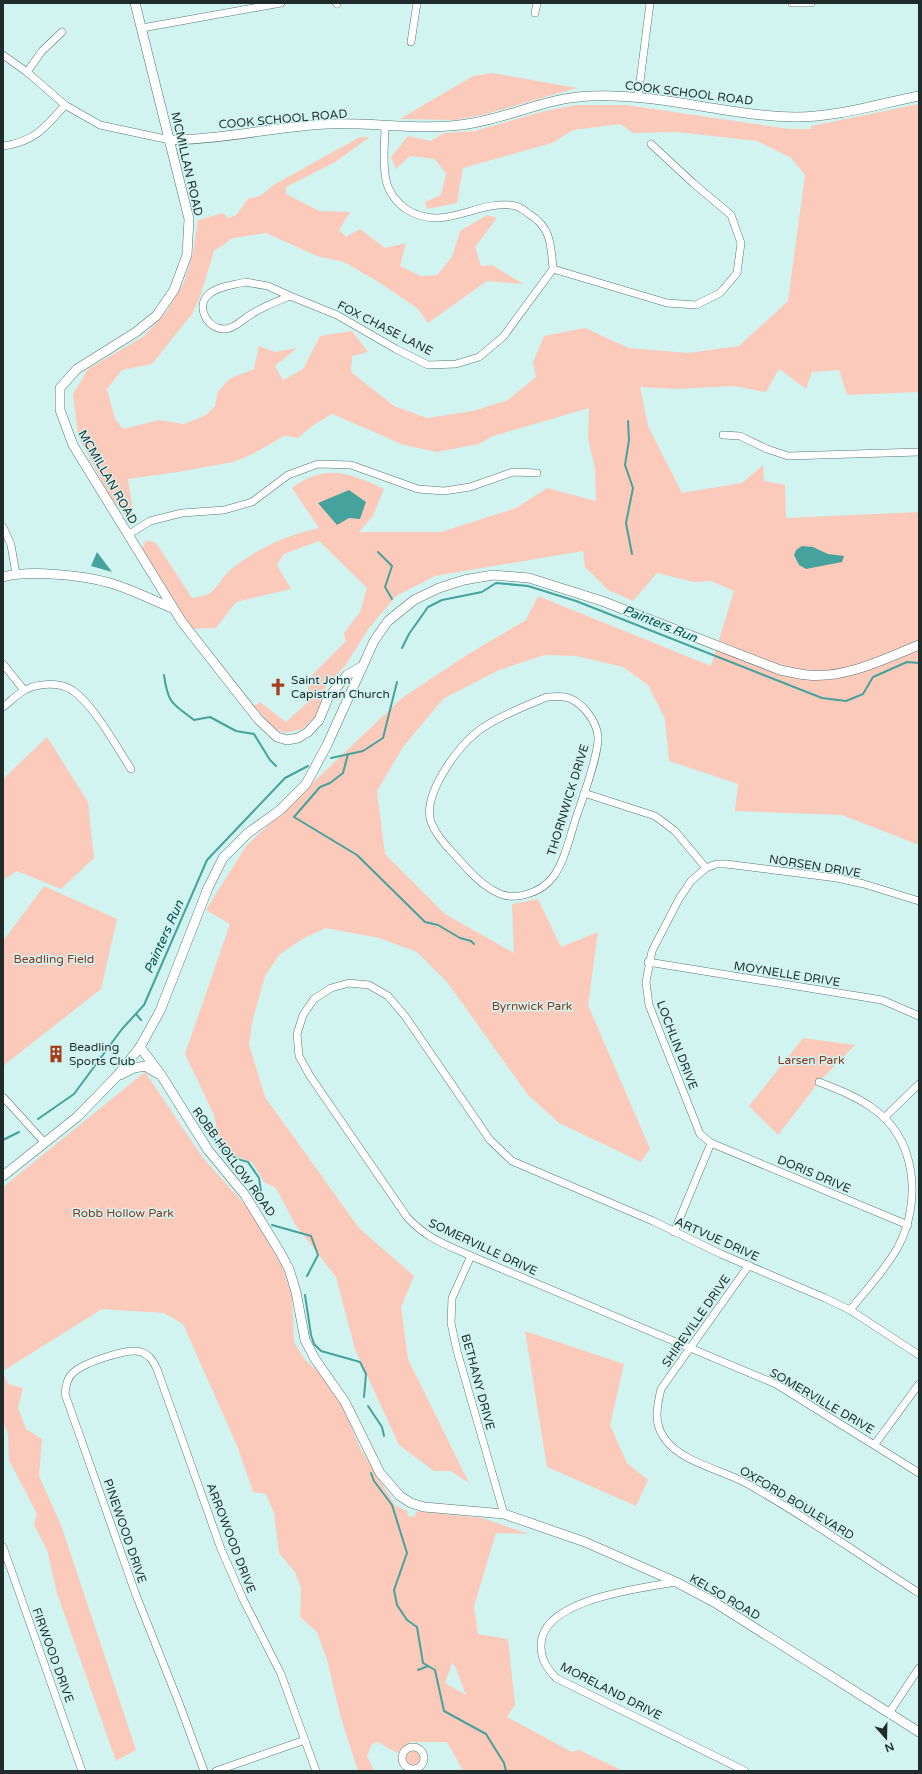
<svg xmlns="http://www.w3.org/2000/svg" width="922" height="1774" font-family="'Varela Round',sans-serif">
	<rect width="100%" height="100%" fill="#d1f4f1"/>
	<g fill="#fccaba" fill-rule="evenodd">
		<polygon points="492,73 577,88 483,115 455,120 400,119 473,76"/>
		<path d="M919,104V392L847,395L839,370L812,372L806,389L779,369L766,392L734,386L676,389L640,387L648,426L682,493L742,483L763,465L764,481L785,485L786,518L919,512V845L842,815L735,811L738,784L669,761L665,719L648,685L623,667L576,656L545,655L499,670L443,699L403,747L377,791L385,854L445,914L514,953L512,904L538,899L561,947L598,932L588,1005L650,1149L641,1162L559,1123L528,1095L447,982L417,952L379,938L326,928L304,938L280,954L265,976L253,1019L249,1044L265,1097L359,1228L414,1276L401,1307L408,1359L469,1483L451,1471H434L399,1445L355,1349L336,1277L295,1224L276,1188L264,1182L252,1162L237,1157L219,1140L214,1115L185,1054L230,924L206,910L246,846L402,698L470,653L526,620L538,596L711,666L734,591L711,581L694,582L657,573L633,601L608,590L585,567L583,551L435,576L396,596L369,628L345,666L326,686L316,716L302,729L284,733L274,728L254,706L260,702L286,722L308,702V679L346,641L344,633L360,612L367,588L319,541L284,554L277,565L291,589L236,602L216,628L192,629L172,600L142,549L146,540L156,543L192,598C197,597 206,596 210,593C217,588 222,578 228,572C254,550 286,535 319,528L292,488C326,463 350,473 384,489L373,516L359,532H441L516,508L547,488L596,501L595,468L588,439L589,408L493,436L479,444L437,452L404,445L332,414L312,426L298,438L284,436L251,455L233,462L178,472L128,479L134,517L130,521L110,497L78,436L73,394L88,369L144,336L167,311L184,282L193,253L198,220L223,213L228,218L236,215L248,199L260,196L275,184L360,137H370L335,162L286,187V194L319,211L350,212L339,230L346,237L360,229L385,248L406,243L400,266L421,276L437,275L452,257L460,231L487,215L497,218L475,247L481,266L492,265L523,284L487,281L428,323L417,308L380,283L344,262L317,256L266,233L233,238L214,251L200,297L192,314L152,364L122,370L107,389L115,419L123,429L159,420L184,424L206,415L215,406L218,392L229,379L254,369L259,346L275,352L297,348L275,366L283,380L303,369L320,336L352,331L368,352L352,356L351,372L394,406L427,418L473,411L508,400L536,377L533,362L544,336L585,328L629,348L688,353L739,346L788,301L805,175L791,158L757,141L677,132L633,133L620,124L573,130L552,143L463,168L457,203L427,209L425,202L441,195L446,174L435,159L410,156L396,169L391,157L408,136L431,141L444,133L475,131L545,111L576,105H626L790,129H811V126Z"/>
		<polygon points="47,737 88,802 94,858 61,889 17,871 3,880 3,779"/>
		<polygon points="44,886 117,919 101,989 3,1066 3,941"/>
		<polygon points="803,1038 855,1045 819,1082 778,1135 749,1106"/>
		<path d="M145,1072L203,1158L248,1208L282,1266L292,1297L294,1342L305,1360L319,1372L342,1405L361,1450L395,1505L407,1511L408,1516L415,1517L416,1511L482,1518L529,1534L496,1533L474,1606L478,1634L508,1639L515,1705L507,1717L572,1752L579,1750L623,1771H468L462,1769L447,1742H410L397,1753L378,1742L372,1744L367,1756L374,1771H358L340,1715L328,1663L317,1632L300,1617L301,1588L295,1572L279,1553L274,1513L266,1494L253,1492L238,1448L183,1324L164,1313L102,1309L3,1371V1187ZM452,1663L455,1666L466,1695L445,1683Z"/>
		<polygon points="525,1331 624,1364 610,1425 627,1463 648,1480 636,1506 547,1467"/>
		<polygon points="3,1372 8,1384 23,1388 18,1408 26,1429 42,1439 39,1476 61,1525 136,1750 116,1761 57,1593 47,1550 34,1525 37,1514 9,1460 8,1434 3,1421"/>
		<circle cx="413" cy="1758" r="7"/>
	</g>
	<g fill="#46a29c">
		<polygon points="349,490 366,502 360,519 349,518 337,525 318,503"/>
		<polygon points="802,546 813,547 828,554 844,556 842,562 806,569 799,565 794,555 796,550"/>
		<polygon points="97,552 112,572 91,566"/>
	</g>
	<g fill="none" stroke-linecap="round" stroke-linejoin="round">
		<g stroke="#46a29c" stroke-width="2">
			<polyline points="628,421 629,440 625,465 633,488 626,523 632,554"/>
			<polyline points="378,552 392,566 385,587 392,599"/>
			<polyline points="402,648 409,634 428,607 442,600 482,592 496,583 528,586 576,601 822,698 846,701 863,694 873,677 907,662 919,663"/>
			<path d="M164,675C168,704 172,703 194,720L210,717L236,731L254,734L270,760L276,766"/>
			<polyline points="348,754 343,773 330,783 320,787 294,817 357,855 425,922 438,925 460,938 471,941 474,944"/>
			<polyline points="331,758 363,751 383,738 397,682"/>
			<polyline points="136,1014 141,1020"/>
			<polyline points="38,1119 74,1094 122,1029 144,1005 207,860 285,778 308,766"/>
			<path d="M201,1120C214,1138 225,1158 248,1162L259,1178L262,1199"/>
			<polyline points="3,1140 19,1132"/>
			<polyline points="272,1225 311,1236 318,1255 307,1276"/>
			<polyline points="305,1295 311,1335 314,1344 321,1351 360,1362 366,1374 364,1397"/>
			<polyline points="368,1406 382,1427 384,1436"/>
			<polyline points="371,1473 374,1481 392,1505 407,1553 394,1590 397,1605 407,1620 417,1627 423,1663 435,1670 444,1711 486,1734 504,1763 506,1771"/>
			<polyline points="418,1670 428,1666"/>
		</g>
		<g stroke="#587775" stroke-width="8">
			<g id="minor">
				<polyline points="336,3 337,4"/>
				<polyline points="792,3 811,3"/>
				<polyline points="535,13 537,3"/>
				<polyline points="142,28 281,3"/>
				<polyline points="411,42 417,3"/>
				<polyline points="3,55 27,72 65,105 100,125 170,140"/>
				<polyline points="27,72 42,51 62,32"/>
				<polyline points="638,97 650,3"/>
				<path d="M3,146C34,142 46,127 65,105"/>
				<polyline points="553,269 667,303 696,305 720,293 737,273 741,243 731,215 693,183 651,144"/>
				<path d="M245,282L268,286L290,296C273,303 257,309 243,320C238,324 231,329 224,329C207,329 195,306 209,294C218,286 234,285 245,282Z"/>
				<path d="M290,296L337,315L396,349L428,365L456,364L479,357L503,337L553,269C551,245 551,227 529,214C525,211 520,207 516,206C477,198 445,234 406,209C397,203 388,191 386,180C382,161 385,143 385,125"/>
				<polyline points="723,435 740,436 767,449 788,456 919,452"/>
				<polyline points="3,527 11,545 16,574"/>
				<polyline points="128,535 150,521 182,513 224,510 252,502 288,475 318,464 351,465 418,489 444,491 470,487 513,472 537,473"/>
				<polyline points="3,664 24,690"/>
				<path d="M547,697C553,697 559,696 565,697C581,700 597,721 598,737C599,754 583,797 577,815C570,835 565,861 553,877C541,893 514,902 496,892C479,883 467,869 454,854C445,845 436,835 431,822C422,795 457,748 477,732C493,719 527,705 547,697Z"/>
				<path d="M3,707C10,702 17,694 25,690C38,683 59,682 72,690C94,705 116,746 131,769"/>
				<polyline points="584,793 655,816 675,831 706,868"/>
				<polyline points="648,962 882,1000 919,1016"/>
				<path d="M819,1082C837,1089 855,1096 871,1107C917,1138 922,1201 898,1247C886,1269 866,1290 850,1310"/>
				<polyline points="3,1097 45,1143"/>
				<polyline points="884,1118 919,1084"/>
				<polyline points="711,1143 908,1225"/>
				<polyline points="674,1232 711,1143 700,1134 649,1005 646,982 652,951 679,899 691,881 706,868 716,864 726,864 837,878 864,884 919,901"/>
				<polyline points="471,1256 452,1298 451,1323 457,1351 504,1514"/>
				<path d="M749,1265L661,1389C657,1406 653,1423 665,1439C680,1461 721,1470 744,1482C804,1515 861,1556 919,1593"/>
				<path d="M919,1355L850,1310L825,1298L721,1254L653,1221L512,1161L490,1140L405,1016L388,996L369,985L349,983L331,988L314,999L303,1015L297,1034L299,1056L310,1076L407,1217C427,1239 445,1244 471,1256L776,1384L919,1473"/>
				<polyline points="875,1444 919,1384"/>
				<polyline points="3,1547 82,1771"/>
				<path d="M676,1582C642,1588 540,1599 541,1646C541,1660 547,1668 556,1678L745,1771"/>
				<polyline points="889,1713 919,1668"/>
				<circle cx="413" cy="1758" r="11"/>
				<path d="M204,1771L179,1703L136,1595L65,1394C66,1386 67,1377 74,1372C84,1363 129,1347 141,1352C150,1355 153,1361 157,1369L221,1549L243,1599L281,1674L316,1771"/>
				<polyline points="216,1771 305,1740"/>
			</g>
		</g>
		<g stroke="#587775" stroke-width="10">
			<g id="tertiary">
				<polyline points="135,3 189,219 187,255 174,290 156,316 136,332 77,369 60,388 60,410 73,445 182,622 258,719 277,737 287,740 298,738 308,732 319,720 328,698 347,675 361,667"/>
				<path d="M170,140C223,140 276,126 329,124C377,122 426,132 473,123C513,116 550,97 591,96C660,93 727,116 796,117C838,117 878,104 919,96"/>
				<path d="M3,577C29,570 83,575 110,583C131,589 152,600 172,608"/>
				<polyline points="140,1047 161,1075 208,1150 245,1195 280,1252 289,1269 296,1292 305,1340 315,1359 345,1402 380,1473 400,1496 411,1503 424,1507 504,1514 585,1542 676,1582 714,1602 919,1732"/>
				<polyline points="120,1075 134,1068 145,1066 158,1074"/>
				<path d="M3,1176L77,1117L117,1076L140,1047L160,1011L208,888L223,858L248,833L280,810L306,784L327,745L374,641L388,621L414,600L439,588L464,580L493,575L529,578L602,601L780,670C789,672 798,674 807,675C845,679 884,659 919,645"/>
			</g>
		</g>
		<use href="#minor" stroke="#fff" stroke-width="7"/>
		<use href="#tertiary" stroke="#fff" stroke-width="9"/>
	</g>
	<defs>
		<g id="church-bare" transform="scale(1.38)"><path d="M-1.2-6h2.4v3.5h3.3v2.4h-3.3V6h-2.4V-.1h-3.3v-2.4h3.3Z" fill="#a53e1a" stroke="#d1f4f1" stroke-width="2.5" paint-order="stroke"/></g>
		<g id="building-bare" transform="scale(1.38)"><path d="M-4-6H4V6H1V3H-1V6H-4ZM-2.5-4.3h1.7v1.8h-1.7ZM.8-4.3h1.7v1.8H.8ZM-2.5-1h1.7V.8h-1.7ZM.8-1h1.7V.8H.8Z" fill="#a53e1a" stroke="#d1f4f1" stroke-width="2.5" paint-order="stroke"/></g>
	</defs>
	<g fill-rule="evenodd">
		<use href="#church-bare" x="278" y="687"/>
		<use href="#building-bare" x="56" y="1054"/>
	</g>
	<g text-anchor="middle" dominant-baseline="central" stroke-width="3" stroke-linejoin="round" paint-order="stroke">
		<g font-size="12" fill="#1f2c2b" stroke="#d1f4f1">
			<text transform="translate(689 93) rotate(7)">COOK SCHOOL ROAD</text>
			<text transform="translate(283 119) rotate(-5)">COOK SCHOOL ROAD</text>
			<text transform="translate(187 164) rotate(77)">MCMILLAN ROAD</text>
			<text transform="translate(385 328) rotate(27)">FOX CHASE LANE</text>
			<text transform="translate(108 477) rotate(60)">MCMILLAN ROAD</text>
			<text transform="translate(568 800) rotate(-73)">THORNWICK DRIVE</text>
			<text transform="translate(815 866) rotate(9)">NORSEN DRIVE</text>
			<text transform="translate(787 974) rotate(9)">MOYNELLE DRIVE</text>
			<text transform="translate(677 1045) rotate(69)">LOCHLIN DRIVE</text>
			<text transform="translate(234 1162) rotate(54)">ROBB HOLLOW ROAD</text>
			<text transform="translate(814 1174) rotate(23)">DORIS DRIVE</text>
			<text transform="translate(717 1239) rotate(24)">ARTVUE DRIVE</text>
			<text transform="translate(483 1247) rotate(25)">SOMERVILLE DRIVE</text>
			<text transform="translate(696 1321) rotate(-55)">SHIREVILLE DRIVE</text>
			<text transform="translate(478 1382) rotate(75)">BETHANY DRIVE</text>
			<text transform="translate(822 1401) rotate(30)">SOMERVILLE DRIVE</text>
			<text transform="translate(797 1503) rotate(31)">OXFORD BOULEVARD</text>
			<text transform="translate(125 1531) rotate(71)">PINEWOOD DRIVE</text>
			<text transform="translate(231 1538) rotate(69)">ARROWOOD DRIVE</text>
			<text transform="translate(725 1597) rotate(30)">KELSO ROAD</text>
			<text transform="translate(53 1655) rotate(70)">FIRWOOD DRIVE</text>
			<text transform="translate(611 1691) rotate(27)">MORELAND DRIVE</text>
		</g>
		<g font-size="12" fill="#1f2c2b" stroke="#d1f4f1" text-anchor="start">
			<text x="291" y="680">Saint John<tspan x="291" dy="14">Capistran Church</tspan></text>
			<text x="69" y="1047">Beadling<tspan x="69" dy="14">Sports Club</tspan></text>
		</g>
		<g font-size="12" fill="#89381e" stroke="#d1f4f1">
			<text x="54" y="959">Beadling Field</text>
			<text x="532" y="1006">Byrnwick Park</text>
			<text x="811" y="1060">Larsen Park</text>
			<text x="123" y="1213">Robb Hollow Park</text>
		</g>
		<g font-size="13" font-style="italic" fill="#005451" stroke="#d1f4f1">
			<text transform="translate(660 624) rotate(22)">Painters Run</text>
			<text transform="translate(164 937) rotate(-66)">Painters Run</text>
		</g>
	</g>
	<rect width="922" height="1774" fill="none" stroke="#1f2c2b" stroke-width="8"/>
	<g transform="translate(886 1738) rotate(160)" stroke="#d1f4f1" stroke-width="3" paint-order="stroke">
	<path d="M0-3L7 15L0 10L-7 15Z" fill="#1f2c2b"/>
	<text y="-6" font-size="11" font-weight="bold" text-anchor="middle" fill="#1f2c2b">N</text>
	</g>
</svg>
